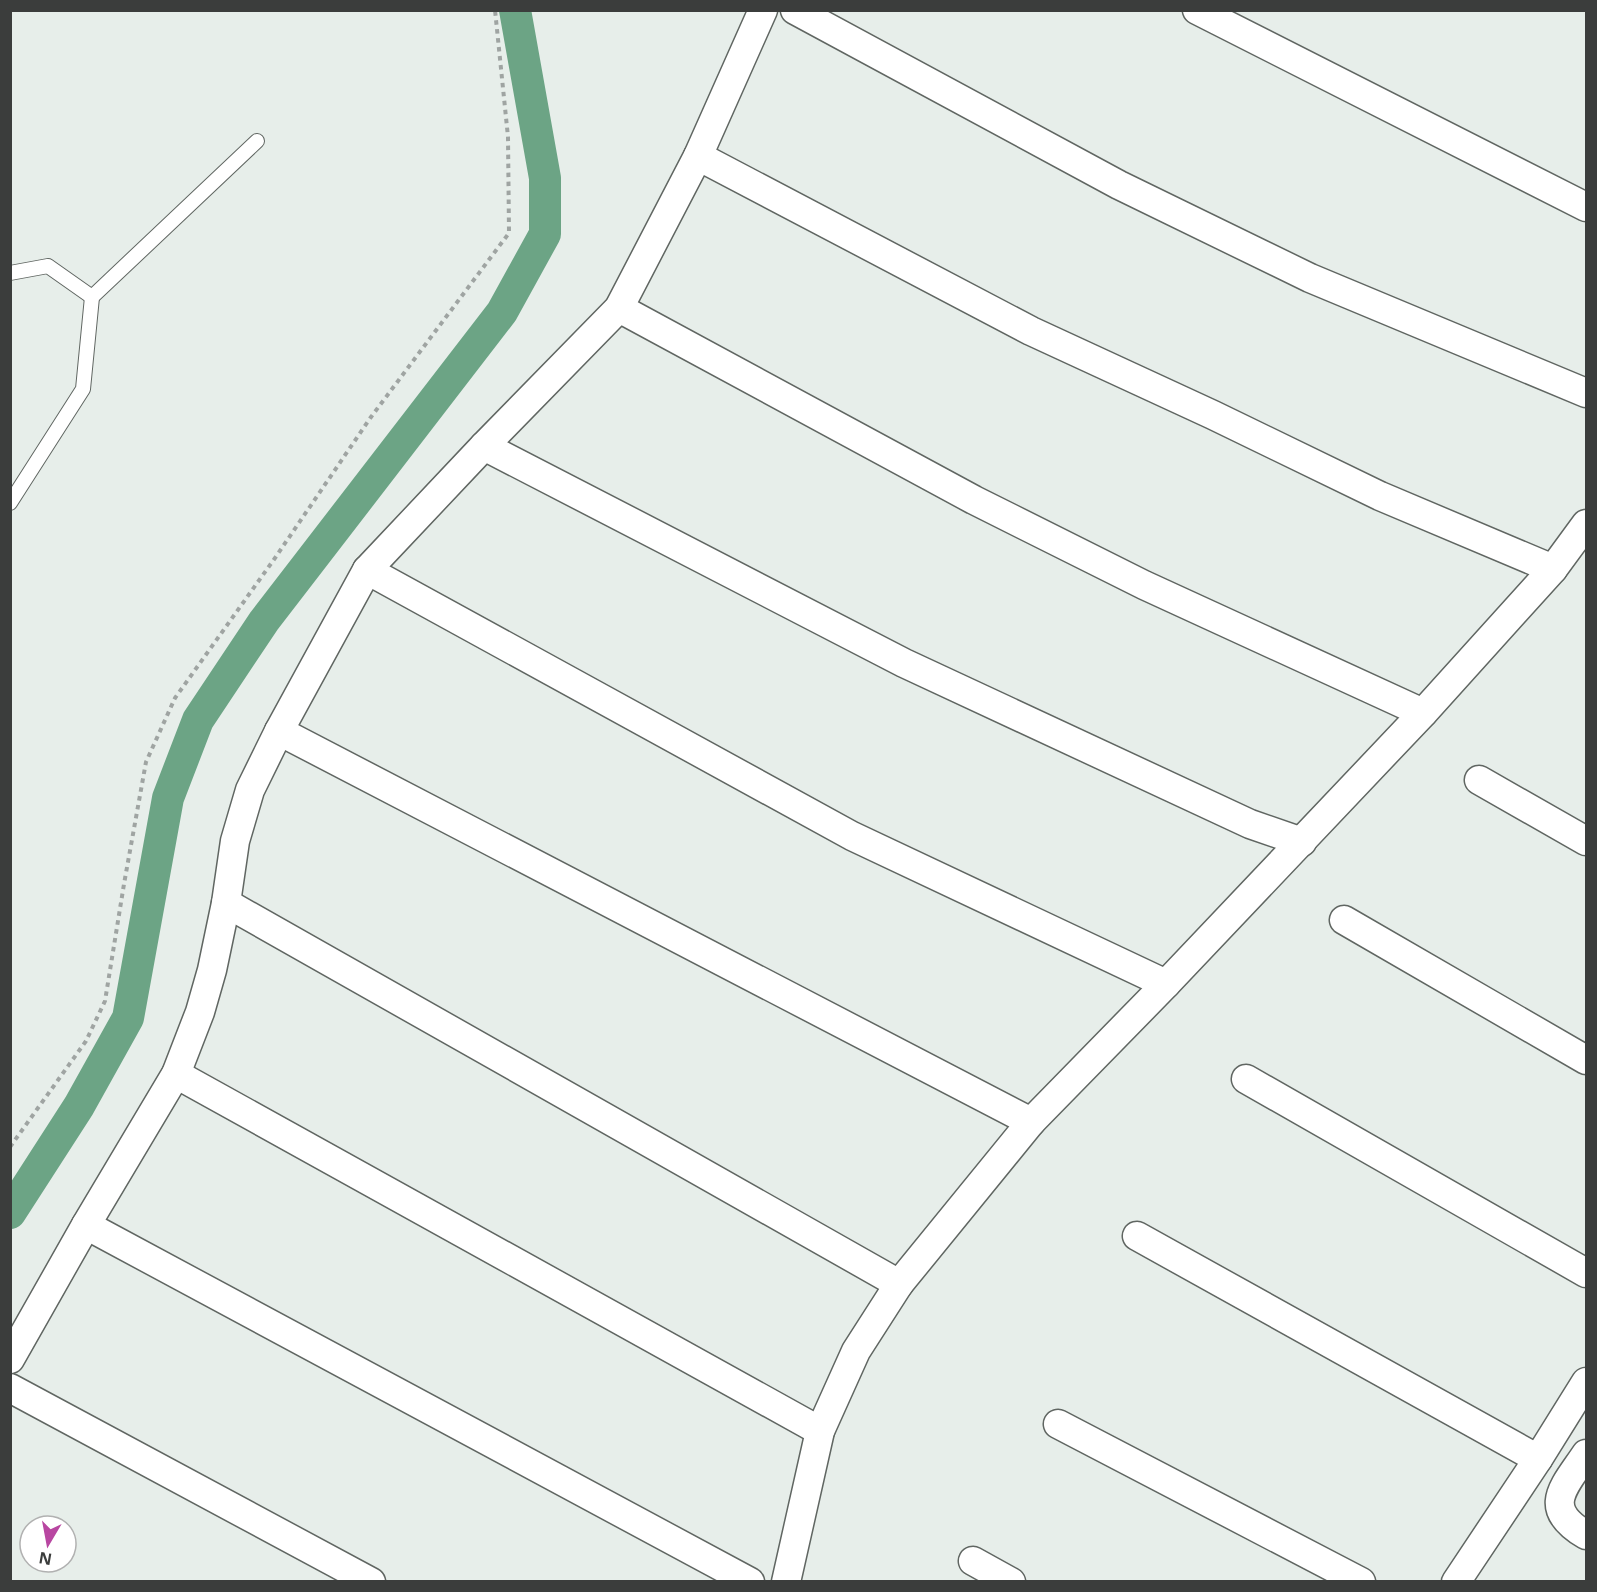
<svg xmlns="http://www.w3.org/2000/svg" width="1597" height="1592" font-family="'Open Sans',sans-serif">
	<rect width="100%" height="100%" fill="#e7eeea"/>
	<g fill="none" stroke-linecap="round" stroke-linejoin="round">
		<polyline stroke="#6ca485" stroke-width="32" points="10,1213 79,1106 128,1018 168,798 198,720 264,621 502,312 545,234 545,178 515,10"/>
		<g stroke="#606662" stroke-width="16">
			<g id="service">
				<polyline points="10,273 48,266 92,297 257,141"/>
				<polyline points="10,503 83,389 92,297"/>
			</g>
		</g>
		<g stroke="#606662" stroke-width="31">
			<g id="minor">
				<polyline points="795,10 1119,185 1310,278 1586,393"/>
				<polyline points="1197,10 1586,207"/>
				<polyline points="698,156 1031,331 1213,415 1380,496 1553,569"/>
				<polyline points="619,308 974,500 1144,585 1423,713"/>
				<polyline points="484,446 904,663 1250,824 1302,842"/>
				<polyline points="367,570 852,836 1166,984"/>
				<polyline points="279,731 1031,1122"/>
				<polyline points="1479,780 1586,841"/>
				<polyline points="226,903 899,1284"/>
				<polyline points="1344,920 1586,1060"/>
				<polyline points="176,1074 820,1431"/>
				<polyline points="1246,1079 1586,1273"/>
				<polyline points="86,1225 750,1582"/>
				<polyline points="1137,1236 1538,1459"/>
				<polyline points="10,1359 86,1225 176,1074 200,1012 212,970 226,903 235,841 250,790 279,731 367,570 484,446 619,308 698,156 763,10"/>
				<polyline points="10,1388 371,1582"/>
				<polyline points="1058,1424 1361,1582"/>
				<path d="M1586,1454C1564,1487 1540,1508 1586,1535"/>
				<polyline points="973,1561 1011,1582"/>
				<polyline points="786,1582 820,1431 856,1351 899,1284 1031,1122 1166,984 1423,713 1553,569 1586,524"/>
				<polyline points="1456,1582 1538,1459 1586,1382"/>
			</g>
		</g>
		<polyline stroke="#9fa4a2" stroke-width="4" stroke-dasharray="4.5 4.5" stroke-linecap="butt" points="10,1147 86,1041 105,1001 124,884 146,762 175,698 275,558 371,417 509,233 508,137 495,10"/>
		<use href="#service" stroke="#fff" stroke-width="14"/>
		<use href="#minor" stroke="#fff" stroke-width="28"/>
	</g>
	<rect width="1597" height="1592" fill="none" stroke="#3b3d3c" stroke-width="24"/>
	<g transform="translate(48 1544) rotate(190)"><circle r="28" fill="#ffffff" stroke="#b1b1b1" stroke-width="1.5"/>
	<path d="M0-4.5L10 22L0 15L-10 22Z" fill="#b846a1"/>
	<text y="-9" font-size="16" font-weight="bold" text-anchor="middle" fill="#3b3d3c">N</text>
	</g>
</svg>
